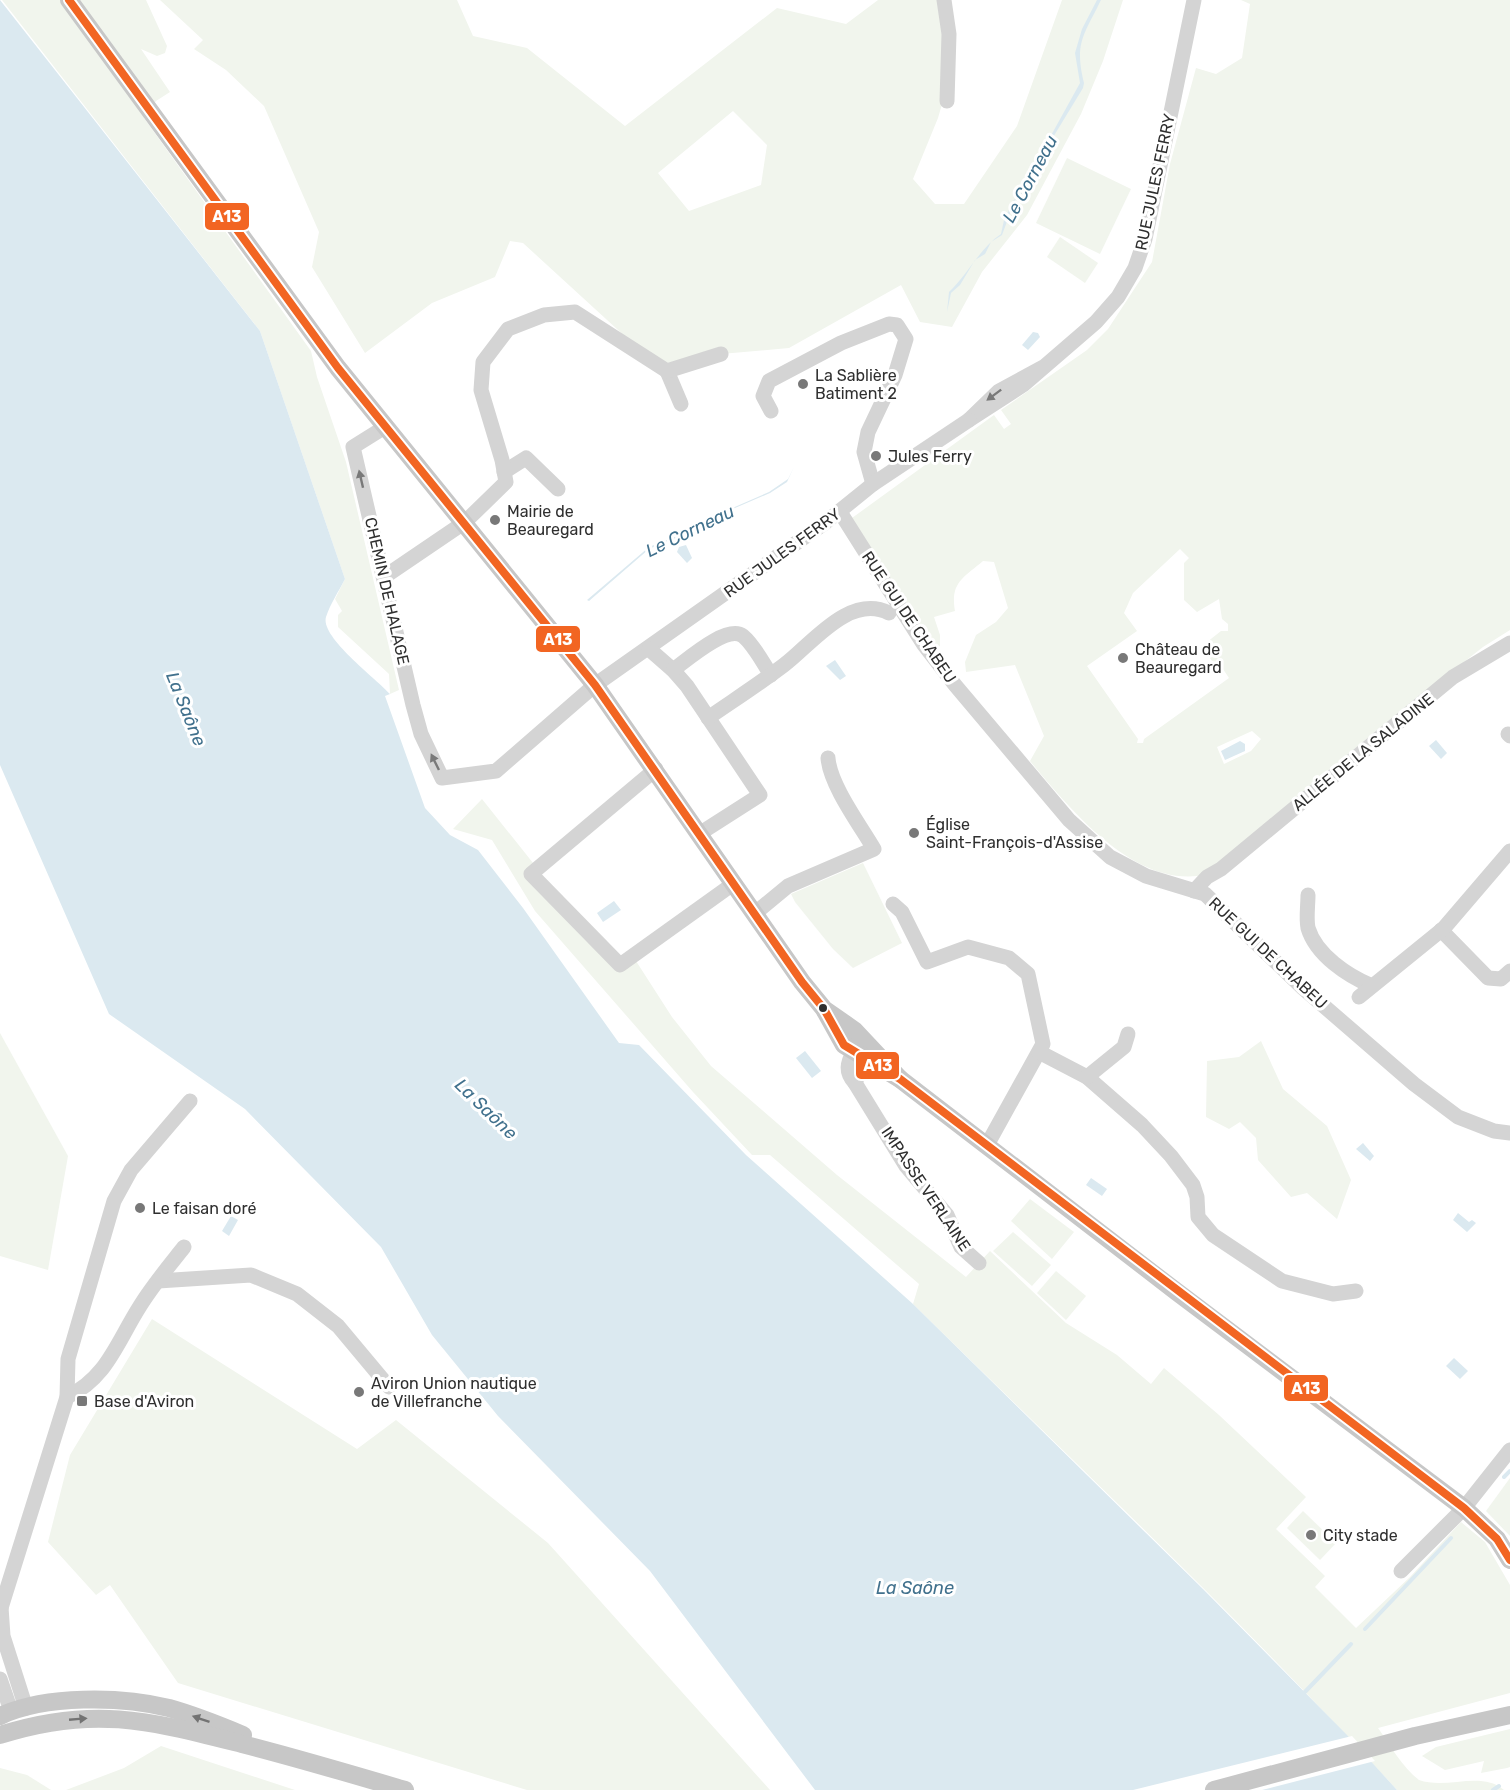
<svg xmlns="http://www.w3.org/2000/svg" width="1510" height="1790" font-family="Rubik,sans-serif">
	<rect width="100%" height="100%" fill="#fff"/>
	<g fill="#f1f5ed" fill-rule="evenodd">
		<polygon points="2,0 146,0 167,46 165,53 157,56 141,49 170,92 156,101 144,118 311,351 317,377 346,462 399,690 390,694 389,674 338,627 338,615 342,611 335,599 345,579 260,331"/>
		<path d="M160,0H457L473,36L527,48L625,126L777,8L846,24L878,0H937L949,80L938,118L913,179L935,204H964L1017,126L1062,0H1123L1103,61L1081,114L1027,215L982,272L952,327L920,322L901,285L789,348L721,354L664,367L630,341L523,243L510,241L495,277L432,303L365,353L312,267L319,232L264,106L226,70L194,49L203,40ZM733,111L767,145L761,185L689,211L658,173Z"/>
		<path d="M1241,0H1510V630L1483,647L1365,740L1208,874C1137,892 1070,809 1030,761L1044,736L1015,665L966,672L965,662L976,635L996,622L1008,608L994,562L983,561C963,578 950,583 955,611L934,617L940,635V646L935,648L852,518L994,415L1004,429L1011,424L1001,410L1087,350L1108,329L1152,262L1170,164L1196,68L1216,74L1242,58L1250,4ZM1180,549L1189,558L1184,563V600L1197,612L1219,599L1222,619L1228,624V631H1221L1202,646L1214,664L1219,663L1229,678L1144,739L1143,743H1137L1138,739L1087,666L1137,631L1124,613L1133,593ZM1252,731L1261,739L1251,751L1224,764L1217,747Z"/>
		<polygon points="1067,158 1131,189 1100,254 1036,223"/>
		<polygon points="1060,237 1098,263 1085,283 1047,257"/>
		<path d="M482,799L537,868L532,874L620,964L636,961L672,1017L711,1066L837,1175L966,1277L990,1251L1066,1323L1117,1355L1151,1384L1164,1368L1219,1415L1306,1497L1276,1529L1325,1576L1315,1587L1356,1628L1410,1577L1461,1522L1485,1542L1510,1585V1693L1378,1728C1390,1745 1402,1767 1419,1780C1447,1790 1481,1770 1504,1790H1397C1243,1621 1076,1464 913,1304L919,1284L770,1155H752L693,1092L535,911L492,840L453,829Z"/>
		<polygon points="863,863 902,943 853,968 833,949 795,902 791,894"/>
		<polygon points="0,1033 68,1156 48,1270 0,1256"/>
		<polygon points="1261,1041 1283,1089 1327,1126 1351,1180 1337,1219 1307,1193 1291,1197 1258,1160 1256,1138 1240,1122 1229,1129 1206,1117 1207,1061 1239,1057"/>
		<polygon points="1030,1199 1074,1232 1052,1259 1011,1221"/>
		<polygon points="1013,1232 1051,1265 1032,1286 993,1251"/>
		<polygon points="1056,1271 1086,1296 1066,1320 1037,1293"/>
		<polygon points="152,1319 357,1449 396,1420 548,1543 770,1790 527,1790 178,1683 110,1585 96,1595 48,1542 70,1455"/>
		<polygon points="1510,1478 1510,1536 1486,1511"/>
		<polygon points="1303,1511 1336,1543 1320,1560 1287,1528"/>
		<polygon points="1510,1729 1510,1767 1507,1768 1481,1773 1484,1761 1445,1770 1422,1756 1436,1747"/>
		<polygon points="161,1746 295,1790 66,1790 124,1768"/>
		<polygon points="0,1768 27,1775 51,1790 0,1790"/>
	</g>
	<g fill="#dbe9f0">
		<path d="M0,0L260,331L345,579C339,591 330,604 326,617C320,637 377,679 390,694L385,696L425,808L450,835L478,850L523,908L619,1043L639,1045L746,1155L913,1304L1203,1589L1346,1734L1397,1790H815L650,1571L498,1416L432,1335L381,1247L245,1109L109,1014L0,765Z"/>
		<path d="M1097,0H1101C1084,35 1074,43 1084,83L1083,88L1041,157L1031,185L1015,200L1002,235L991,242L985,254L975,260L960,285L951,293L947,312L949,292C969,273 979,249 1001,234L1004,220L1014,200L1030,184L1038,159L1080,83L1075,53L1082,29Z"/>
		<polygon points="1033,332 1038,333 1040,337 1028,350 1022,345"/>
		<polygon points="794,467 787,482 770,493 721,514 693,531 649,549 589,601 587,600 649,547 692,530 721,513 769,492 788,479"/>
		<polygon points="686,545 692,558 687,563 677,552 679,547"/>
		<polygon points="835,660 846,676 840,680 826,666"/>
		<polygon points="1436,740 1447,753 1441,759 1429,746"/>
		<polygon points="1240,741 1245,744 1245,751 1225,760 1221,751"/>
		<polygon points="614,901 621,910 603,922 597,913"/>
		<polygon points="805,1051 821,1071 812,1078 796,1058"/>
		<polygon points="1363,1143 1374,1156 1370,1161 1356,1149"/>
		<polygon points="1091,1178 1107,1189 1102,1196 1086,1185"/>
		<polygon points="1458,1213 1469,1222 1472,1220 1476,1223 1467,1232 1453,1220"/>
		<polygon points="231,1216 238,1220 229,1236 222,1231"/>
		<polygon points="1454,1358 1468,1371 1460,1379 1446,1366"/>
	</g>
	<polygon fill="#fff" points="1352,1736 1375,1761 1262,1790 1133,1790"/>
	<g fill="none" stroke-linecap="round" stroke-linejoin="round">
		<g stroke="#dbe9f0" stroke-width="4">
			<polyline points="1504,1477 1510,1471"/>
			<polyline points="1365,1629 1451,1538"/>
			<polyline points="1302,1695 1351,1644"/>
			<polyline points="1493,1790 1499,1786"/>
		</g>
		<g stroke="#d4d4d4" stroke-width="15">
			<polyline points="944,0 949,34 947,101"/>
			<polyline points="1045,366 999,391 969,420 1023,385 1096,322 1118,297 1135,268 1145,239 1194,0"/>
			<polyline points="667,371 681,404"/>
			<polyline points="771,411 763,396 769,381 841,343 889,324 897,325 906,339 895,375 868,432 864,452 873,484"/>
			<polyline points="385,427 353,447 413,705 421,734 442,778 496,771 595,685 826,522 873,484 969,420"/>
			<polyline points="504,472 526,458 558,489"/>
			<polyline points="840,512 924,645 955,685 1069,820 1110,857 1146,876 1205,894 1303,988 1414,1084 1458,1117 1494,1131 1510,1133"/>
			<polyline points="384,577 465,522 506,482 502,460 481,390 483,362 508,329 544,315 575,312 667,371 721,354"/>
			<polyline points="649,649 673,670 687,686 760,795 699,834"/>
			<path d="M673,670C687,660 727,624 743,636C754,645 763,663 771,675"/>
			<path d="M708,718C734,700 759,684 784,665C811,645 849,593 889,613"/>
			<polyline points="1508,734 1510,736"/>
			<polyline points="656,769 531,874 620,965 733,884"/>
			<polyline points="1194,891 1207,877 1221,869 1453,677 1510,643"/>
			<path d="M1308,895C1308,905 1306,918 1308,928C1316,955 1348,976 1372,986"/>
			<polyline points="893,904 902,912 927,962 968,947 1009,958 1028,974 1043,1044 987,1145"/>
			<path d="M754,914L788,886L874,849C860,825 830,785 828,758"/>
			<polyline points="1441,930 1488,978 1501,979 1510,971"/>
			<polyline points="1359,997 1444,928 1510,851"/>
			<path d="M854,1051C847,1063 845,1072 855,1083L865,1058"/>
			<polyline points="1039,1052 1087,1077 1142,1125 1171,1156 1193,1185 1197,1197 1198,1217 1213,1235 1282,1281 1333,1294 1356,1291"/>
			<polyline points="1087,1077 1124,1047 1128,1034"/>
			<polyline points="855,1083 906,1166 947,1215 961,1247 979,1263"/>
			<polyline points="158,1281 251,1275 297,1294 338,1326 389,1387"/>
			<path d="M67,1397C107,1378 117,1342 140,1306C153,1285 169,1266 184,1247"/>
			<polyline points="1401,1571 1464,1508 1510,1450"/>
			<polyline points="1,1607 3,1636 26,1708"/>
			<polyline points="0,1611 67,1397 68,1359 114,1201 131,1170 190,1101"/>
			<polyline points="0,1679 11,1711"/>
		</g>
		<g stroke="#c7c7c7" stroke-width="18">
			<polyline points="69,0 338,368 595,685 802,982 824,1009 854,1030 900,1079"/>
			<polyline points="825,1011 844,1045 900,1079 1177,1292 1464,1508 1497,1539 1510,1560"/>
			<path d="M0,1716C45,1695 121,1696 169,1708C194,1715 219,1725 243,1735"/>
			<path d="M0,1735C94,1705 151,1721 242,1744C297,1758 351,1774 405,1790"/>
			<polyline points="1214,1790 1415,1736 1510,1715"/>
		</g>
		<g stroke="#fff" stroke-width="12">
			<polyline id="bus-1" points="69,0 338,368 595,685 802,982 824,1009 844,1045 900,1079 1464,1508 1497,1539 1510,1560"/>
		</g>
		<use href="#bus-1" stroke="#f26522" stroke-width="8"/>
	</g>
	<defs><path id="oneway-solid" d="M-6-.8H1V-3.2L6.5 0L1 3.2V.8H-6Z" transform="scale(1.5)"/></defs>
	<g fill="#797979">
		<use href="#oneway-solid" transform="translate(994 395) rotate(143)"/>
		<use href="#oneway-solid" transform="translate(361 479) rotate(-103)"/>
		<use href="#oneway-solid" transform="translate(435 762) rotate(-116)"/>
	</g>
	<g fill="#737373">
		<use href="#oneway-solid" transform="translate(78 1719) rotate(-5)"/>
		<use href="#oneway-solid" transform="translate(201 1719) rotate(-161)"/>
	</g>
	<g fill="#787878" stroke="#fff" stroke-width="2">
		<circle cx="803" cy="384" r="6"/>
		<circle cx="876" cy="456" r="6"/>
		<circle cx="495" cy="520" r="6"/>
		<circle cx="1123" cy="658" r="6"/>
		<circle cx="914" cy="833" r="6"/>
		<circle cx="140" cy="1208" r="6"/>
		<circle cx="359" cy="1392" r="6"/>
		<rect x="76" y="1395" width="12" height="12" rx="3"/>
		<circle cx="1311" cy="1535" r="6"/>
	</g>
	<circle fill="#2f2f2f" stroke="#fff" stroke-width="2" cx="823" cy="1008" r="5"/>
	<g text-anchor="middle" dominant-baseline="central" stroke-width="6" stroke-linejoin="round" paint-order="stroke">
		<g font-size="16" fill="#2f2f2f" stroke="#fff">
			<text transform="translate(1155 182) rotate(-78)">RUE JULES FERRY</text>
			<text transform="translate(782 553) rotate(-36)">RUE JULES FERRY</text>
			<text transform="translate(387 591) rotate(77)">CHEMIN DE HALAGE</text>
			<text transform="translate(909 617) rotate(56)">RUE GUI DE CHABEU</text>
			<text transform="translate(1363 752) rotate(-39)">ALLÉE DE LA SALADINE</text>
			<text transform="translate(1268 953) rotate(43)">RUE GUI DE CHABEU</text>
			<text transform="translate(926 1189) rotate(56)">IMPASSE VERLAINE</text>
		</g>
		<g font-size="16" fill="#2f2f2f" stroke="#fff" text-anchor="start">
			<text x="815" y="375">La Sablière<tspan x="815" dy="18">Batiment 2</tspan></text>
			<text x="888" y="456">Jules Ferry</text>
			<text x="507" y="511">Mairie de<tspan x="507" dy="18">Beauregard</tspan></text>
			<text x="1135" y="649">Château de<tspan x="1135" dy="18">Beauregard</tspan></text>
			<text x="926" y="824">Église<tspan x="926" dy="18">Saint-François-d'Assise</tspan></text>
			<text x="152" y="1208">Le faisan doré</text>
			<text x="371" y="1383">Aviron Union nautique<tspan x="371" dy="18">de Villefranche</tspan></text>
			<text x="94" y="1401">Base d'Aviron</text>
			<text x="1323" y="1535">City stade</text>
		</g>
		<g font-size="18" font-style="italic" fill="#41718d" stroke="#fff">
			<text transform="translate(1030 179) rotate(-62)">Le Corneau</text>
			<text transform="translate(690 531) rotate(-26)">Le Corneau</text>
			<text transform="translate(186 709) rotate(68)">La Saône</text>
			<text transform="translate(486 1109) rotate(44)">La Saône</text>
			<text x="915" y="1588">La Saône</text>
		</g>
	</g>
	<g stroke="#fff" stroke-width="2">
		<rect x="204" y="202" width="46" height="29" rx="6" fill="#f26522"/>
		<rect x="535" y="625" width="46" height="28" rx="6" fill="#f26522"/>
		<rect x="855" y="1051" width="45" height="29" rx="6" fill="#f26522"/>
		<rect x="1283" y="1374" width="46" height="28" rx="6" fill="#f26522"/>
	</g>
	<g font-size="16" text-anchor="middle" font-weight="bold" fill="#fff">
		<text x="227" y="222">A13</text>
		<text x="558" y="645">A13</text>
		<text x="878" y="1071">A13</text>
		<text x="1306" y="1394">A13</text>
	</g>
</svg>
